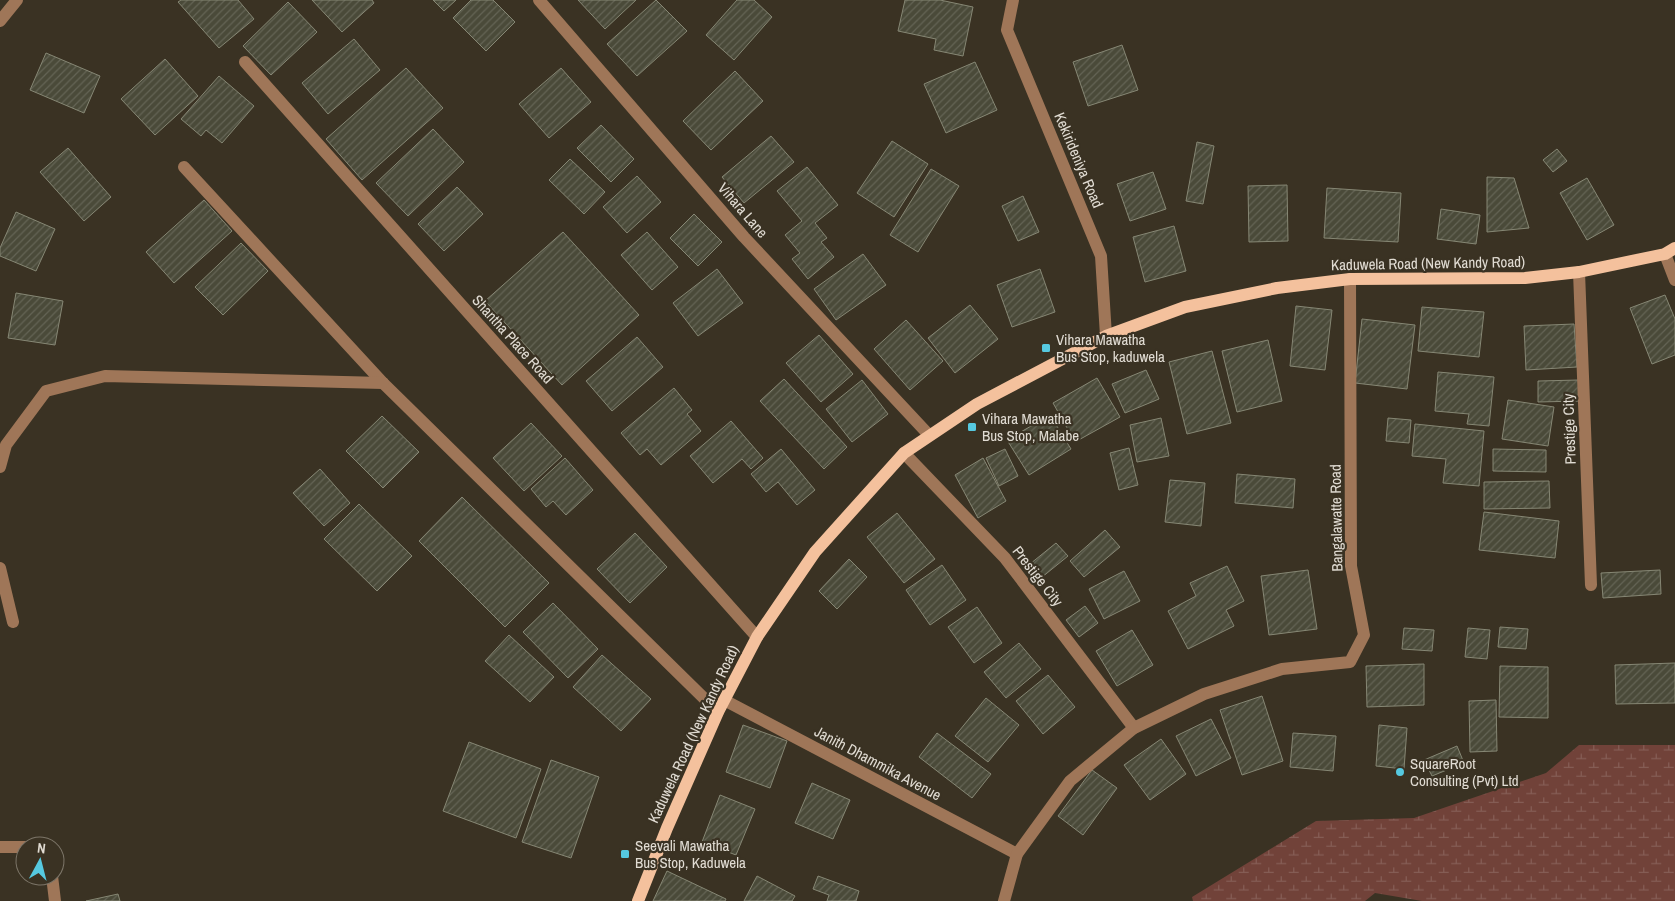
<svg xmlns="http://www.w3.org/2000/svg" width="1675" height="901" font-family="'Archivo Narrow',sans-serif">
	<defs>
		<pattern id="wetland-marsh" width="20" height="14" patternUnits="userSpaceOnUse" patternTransform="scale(1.25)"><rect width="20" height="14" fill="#714239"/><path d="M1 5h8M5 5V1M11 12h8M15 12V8" fill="none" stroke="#855d55"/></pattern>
		<pattern id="building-hatch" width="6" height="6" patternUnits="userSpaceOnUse" patternTransform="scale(1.25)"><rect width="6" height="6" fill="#4a4a39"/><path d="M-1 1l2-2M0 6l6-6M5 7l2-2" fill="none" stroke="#646455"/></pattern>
	</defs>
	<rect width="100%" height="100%" fill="#3a3223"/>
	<polygon fill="url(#wetland-marsh)" points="1579,745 1675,745 1675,901 1422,901 1375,893 1365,901 1193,901 1192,897 1316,821 1414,818 1546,773"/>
	<g fill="url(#building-hatch)" stroke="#868774">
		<polygon points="181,0 238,0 254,19 219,48 178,2"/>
		<polygon points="312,0 372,0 374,3 342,32"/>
		<polygon points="433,0 456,0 444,11"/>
		<polygon points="471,0 493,0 515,22 486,51 453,18"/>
		<polygon points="578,0 636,0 605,29"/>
		<polygon points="656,0 687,31 637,76 607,44"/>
		<polygon points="737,0 754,0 772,17 734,60 706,35"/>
		<polygon points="905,0 940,0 973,7 963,56 934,50 936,39 898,31"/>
		<polygon points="288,2 317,32 271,75 243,46"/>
		<polygon points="354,39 380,70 328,114 302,83"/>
		<polygon points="1122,45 1138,90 1088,106 1073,62"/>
		<polygon points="46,53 100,76 84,113 30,90"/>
		<polygon points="165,59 198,96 155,135 121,99"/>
		<polygon points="975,62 997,110 946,133 924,84"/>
		<polygon points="406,68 443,108 362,180 326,139"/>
		<polygon points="561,68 591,102 549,138 519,104"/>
		<polygon points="735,71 763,101 711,150 683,121"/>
		<polygon points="219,76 254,106 222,143 206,130 201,136 181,119"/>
		<polygon points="601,125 634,159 611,182 577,148"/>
		<polygon points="433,129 464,162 408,216 376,183"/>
		<polygon points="771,136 794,162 744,203 722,177"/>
		<polygon points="892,141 928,164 894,217 857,193"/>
		<polygon points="1197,142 1214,146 1203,204 1186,201"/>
		<polygon points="68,148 111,197 84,221 40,172"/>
		<polygon points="1557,149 1567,161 1553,172 1543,160"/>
		<polygon points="570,159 605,192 584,214 549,180"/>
		<polygon points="807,167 838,205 815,223 827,238 821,242 834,257 808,279 792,259 800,253 785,235 802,221 777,191"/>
		<polygon points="931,169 959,186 918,252 890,235"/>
		<polygon points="1153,172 1166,209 1130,221 1117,184"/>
		<polygon points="637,176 661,202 627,233 603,207"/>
		<polygon points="1487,177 1514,178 1529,228 1487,232"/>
		<polygon points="1587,178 1614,225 1587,240 1560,193"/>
		<polygon points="1287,185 1288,241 1249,242 1248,186"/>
		<polygon points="457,187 483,214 444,251 418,224"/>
		<polygon points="1327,188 1401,193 1398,242 1324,238"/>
		<polygon points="1023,196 1039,232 1018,241 1002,206"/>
		<polygon points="204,200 232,231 174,283 146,252"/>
		<polygon points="1441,209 1480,215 1476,244 1437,239"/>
		<polygon points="16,212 55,229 36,271 0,256 0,248"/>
		<polygon points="694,214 722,242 698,266 670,238"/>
		<polygon points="1174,226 1186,271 1145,282 1133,237"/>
		<polygon points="563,232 639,315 562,385 485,301"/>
		<polygon points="647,232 678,267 652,290 621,255"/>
		<polygon points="241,243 268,271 223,315 195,287"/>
		<polygon points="863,254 886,285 836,320 814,289"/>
		<polygon points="717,269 743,303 698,336 673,303"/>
		<polygon points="1040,269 1055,312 1012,327 997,285"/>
		<polygon points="16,293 63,301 55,345 8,338"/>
		<polygon points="1665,295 1675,319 1675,355 1652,364 1630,308"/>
		<polygon points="970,305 998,339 955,373 928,338"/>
		<polygon points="1296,306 1332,310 1325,370 1290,366"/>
		<polygon points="1422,307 1484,312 1479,357 1418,351"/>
		<polygon points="1362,319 1415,325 1407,389 1355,383"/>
		<polygon points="906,320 943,361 910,390 874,349"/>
		<polygon points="1574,324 1577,367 1526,370 1524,326"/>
		<polygon points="819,335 853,374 821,402 786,363"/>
		<polygon points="637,337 663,367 612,411 586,381"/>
		<polygon points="1268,340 1282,401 1237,412 1222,351"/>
		<polygon points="1212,351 1231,423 1187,434 1169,362"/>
		<polygon points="1146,370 1159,399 1125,413 1112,384"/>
		<polygon points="1438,372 1494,377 1489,426 1467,424 1469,414 1435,411"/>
		<polygon points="1097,378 1120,417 1075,442 1053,403"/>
		<polygon points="784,379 847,447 824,469 760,401"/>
		<polygon points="862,380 888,414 852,442 826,409"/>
		<polygon points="1579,380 1580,401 1538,402 1538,381"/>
		<polygon points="674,388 692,410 687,414 701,431 661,465 647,449 640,455 621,433"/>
		<polygon points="1508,400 1554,407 1548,446 1502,439"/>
		<polygon points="1050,415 1071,449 1029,475 1007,440"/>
		<polygon points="382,416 419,452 383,488 346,451"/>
		<polygon points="1161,418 1169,456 1137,462 1130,425"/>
		<polygon points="1388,418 1411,420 1409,443 1386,441"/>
		<polygon points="731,421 763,458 751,469 742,459 713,483 690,456"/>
		<polygon points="531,423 562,456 524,491 493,458"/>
		<polygon points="1415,424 1484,431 1479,486 1443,483 1446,459 1412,456"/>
		<polygon points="1129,448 1138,485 1119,490 1110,453"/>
		<polygon points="781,449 815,490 797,505 778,482 766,492 751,474"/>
		<polygon points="1005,449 1018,476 999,486 986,458"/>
		<polygon points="1493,449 1546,450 1546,472 1493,471"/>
		<polygon points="565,458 593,490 566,515 553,501 546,507 531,489"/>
		<polygon points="983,458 1006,501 978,518 955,475"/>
		<polygon points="320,469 350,503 324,526 293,493"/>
		<polygon points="1237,474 1295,479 1293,508 1235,503"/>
		<polygon points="1170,480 1205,483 1201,526 1165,522"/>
		<polygon points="1549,481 1550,508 1484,509 1484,482"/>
		<polygon points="462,497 549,583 505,627 419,541"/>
		<polygon points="359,504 412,556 377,591 324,539"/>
		<polygon points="1484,512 1559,521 1555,558 1479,550"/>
		<polygon points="897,513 935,559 904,583 867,537"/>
		<polygon points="1105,530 1120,547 1084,577 1070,561"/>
		<polygon points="635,533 667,567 630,603 597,569"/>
		<polygon points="1056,543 1068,556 1036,582 1025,568"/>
		<polygon points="849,559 867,577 837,609 819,591"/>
		<polygon points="942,565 966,600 930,625 906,590"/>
		<polygon points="1227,566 1244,601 1226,610 1234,626 1188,649 1168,611 1196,596 1190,583"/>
		<polygon points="1308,570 1317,629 1269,635 1261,576"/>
		<polygon points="1660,570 1661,594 1603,598 1601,573"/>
		<polygon points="1124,571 1140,601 1104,619 1089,589"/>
		<polygon points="553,603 598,649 568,678 523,632"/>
		<polygon points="1085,606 1098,623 1079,637 1066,620"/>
		<polygon points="977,607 1002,643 974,663 948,627"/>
		<polygon points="1500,627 1528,629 1526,649 1498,647"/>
		<polygon points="1404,628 1434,630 1432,651 1402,649"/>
		<polygon points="1468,628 1490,630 1487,659 1465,657"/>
		<polygon points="1132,630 1153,665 1117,686 1096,651"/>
		<polygon points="509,635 554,677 530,702 485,661"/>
		<polygon points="1019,643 1041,669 1006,698 984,672"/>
		<polygon points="602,655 651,699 621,731 573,687"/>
		<polygon points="1675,663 1675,703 1616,704 1615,665"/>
		<polygon points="1424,664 1424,705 1367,707 1366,666"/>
		<polygon points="1500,666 1548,667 1548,718 1499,717"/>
		<polygon points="1048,675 1075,707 1043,734 1016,701"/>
		<polygon points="1262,696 1283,761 1242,775 1220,710"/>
		<polygon points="986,698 1019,725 988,762 955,736"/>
		<polygon points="1496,700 1497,751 1470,752 1469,701"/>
		<polygon points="1211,719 1231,758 1196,776 1176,736"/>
		<polygon points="743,725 787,741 770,788 726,772"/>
		<polygon points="1379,725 1407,728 1404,769 1376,766"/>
		<polygon points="937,733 991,774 972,798 919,757"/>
		<polygon points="1293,733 1336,736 1333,771 1290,767"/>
		<polygon points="1161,739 1186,774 1150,800 1124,765"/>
		<polygon points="469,742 541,769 516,838 443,811"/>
		<polygon points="1457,746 1464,763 1432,776 1424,760"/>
		<polygon points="551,760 599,777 571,858 522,842"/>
		<polygon points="1092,770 1117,788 1083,835 1058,816"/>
		<polygon points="812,783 850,800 833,839 795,823"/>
		<polygon points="720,795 755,809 736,855 702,842"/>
		<polygon points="667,871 726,899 725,901 653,901"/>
		<polygon points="757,876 795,896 792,901 744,901"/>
		<polygon points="818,876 859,891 856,901 827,901 829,895 813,889"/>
		<polygon points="118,894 120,901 86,901"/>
	</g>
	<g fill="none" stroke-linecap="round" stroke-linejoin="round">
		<g stroke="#9f7658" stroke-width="12">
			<polyline points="539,0 744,237 929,435"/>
			<polyline points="1013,0 1007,30 1101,256 1106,336"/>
			<polyline points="0,21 17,0"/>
			<polyline points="245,62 757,637"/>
			<polyline points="184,167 383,383 718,712"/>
			<polyline points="1665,254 1675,280"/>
			<polyline points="1579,272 1591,585"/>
			<polyline points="904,453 1005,558 1134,728"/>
			<polyline points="0,467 6,445 46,391 105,376 383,383"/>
			<polyline points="0,568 13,622"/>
			<polyline points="724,700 1017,854"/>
			<polyline points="0,847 25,847"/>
			<polyline points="52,876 55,901"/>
			<polyline points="1004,901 1017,854 1070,781 1134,728 1204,694 1282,669 1350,662 1364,635 1351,566 1350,279"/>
		</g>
		<polyline stroke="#f4c19d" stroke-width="12" points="638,901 667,828 718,712 757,637 815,552 904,453 977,404 1106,336 1185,307 1277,288 1350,279 1525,278 1579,272 1665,254 1675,248"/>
	</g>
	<g fill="#56c9e0" stroke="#3a3223" stroke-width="2">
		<rect x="1041" y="343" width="10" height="10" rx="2.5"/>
		<rect x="967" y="422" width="10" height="10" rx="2.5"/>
		<circle cx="1400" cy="772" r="5"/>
		<rect x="620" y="849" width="10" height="10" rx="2.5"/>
	</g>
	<g text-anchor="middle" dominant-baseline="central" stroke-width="4.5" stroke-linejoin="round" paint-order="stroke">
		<g font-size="15" fill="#e1dcd3" stroke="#3a3223">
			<text transform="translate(1079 160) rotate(67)">Kekirideniya Road</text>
			<text transform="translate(743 210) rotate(49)">Vihara Lane</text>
			<text transform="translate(1428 263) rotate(-1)">Kaduwela Road (New Kandy Road)</text>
			<text transform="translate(513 339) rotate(48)">Shantha Place Road</text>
			<text transform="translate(1569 429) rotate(-92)">Prestige City</text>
			<text transform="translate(1336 518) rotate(-91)">Bangalawatte Road</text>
			<text transform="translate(1038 576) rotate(52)">Prestige City</text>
			<text transform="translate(693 734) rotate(-65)">Kaduwela Road (New Kandy Road)</text>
			<text transform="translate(878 763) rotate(28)">Janith Dhammika Avenue</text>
		</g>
		<g font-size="15" fill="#e1dcd3" stroke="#3a3223" text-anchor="start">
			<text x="1056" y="339">Vihara Mawatha<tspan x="1056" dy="17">Bus Stop, kaduwela</tspan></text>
			<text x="982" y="418">Vihara Mawatha<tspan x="982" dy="17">Bus Stop, Malabe</tspan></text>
			<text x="1410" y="763">SquareRoot<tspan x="1410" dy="17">Consulting (Pvt) Ltd</tspan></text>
			<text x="635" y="845">Seevali Mawatha<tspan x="635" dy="17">Bus Stop, Kaduwela</tspan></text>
		</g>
	</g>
	<g transform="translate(40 861) rotate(7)"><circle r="24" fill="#3a3223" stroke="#7d7669"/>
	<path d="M0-4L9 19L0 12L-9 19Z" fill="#56c9e0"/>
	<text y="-8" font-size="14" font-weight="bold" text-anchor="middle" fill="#e1dcd3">N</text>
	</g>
</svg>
